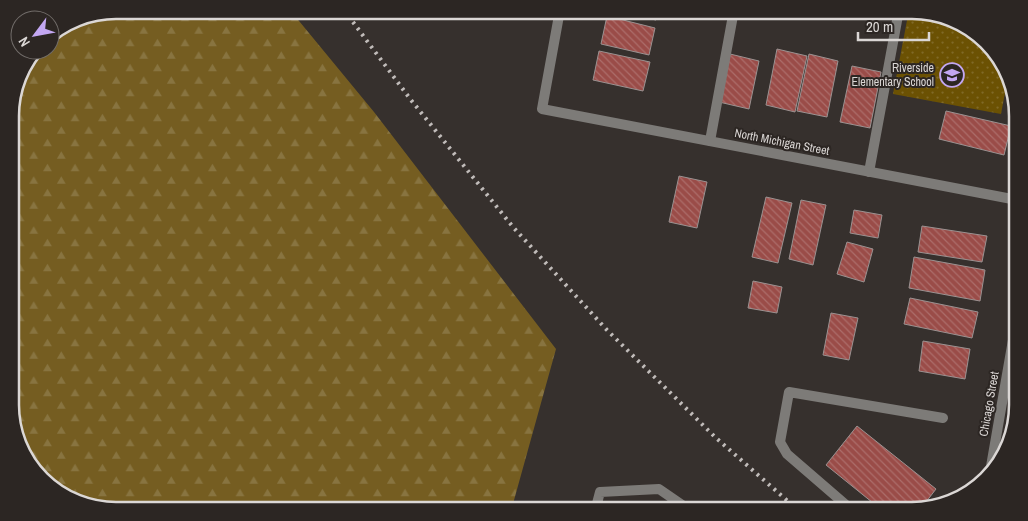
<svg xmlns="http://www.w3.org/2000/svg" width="1028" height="521" font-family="'Archivo Narrow',sans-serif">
	<defs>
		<pattern id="grass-dots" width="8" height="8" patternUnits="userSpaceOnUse" patternTransform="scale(1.25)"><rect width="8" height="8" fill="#6b5103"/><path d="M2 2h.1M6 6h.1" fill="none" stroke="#806927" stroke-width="1.8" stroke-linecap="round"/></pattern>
		<pattern id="forest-firs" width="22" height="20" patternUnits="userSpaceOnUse" patternTransform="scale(1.25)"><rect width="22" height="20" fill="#755d21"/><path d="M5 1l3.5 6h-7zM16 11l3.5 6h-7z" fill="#887440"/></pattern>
		<pattern id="building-back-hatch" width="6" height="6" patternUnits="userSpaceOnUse" patternTransform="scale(1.25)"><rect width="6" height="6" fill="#9a4c48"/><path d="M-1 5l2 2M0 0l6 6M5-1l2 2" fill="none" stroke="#ac6d6a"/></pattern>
	</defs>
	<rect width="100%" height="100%" fill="#36302d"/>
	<polygon fill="url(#grass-dots)" points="909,10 959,21 1000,57 1008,77 1001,114 893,94"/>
	<polygon fill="url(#forest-firs)" points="115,10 290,10 374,112 556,349 511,511 115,511 69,500 32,470 11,420 10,108 21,69 35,50 50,50 50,34 75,18"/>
	<g fill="url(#building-back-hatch)" stroke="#9b9291">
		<polygon points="610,10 658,10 656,20"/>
		<polygon points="607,16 655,28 649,55 601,44"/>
		<polygon points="777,49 807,56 795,112 766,105"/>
		<polygon points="599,51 650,62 643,91 593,80"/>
		<polygon points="730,54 759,61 749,109 719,102"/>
		<polygon points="809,54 838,61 827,117 797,111"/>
		<polygon points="852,66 881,72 870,128 840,122"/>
		<polygon points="946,111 1011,126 1004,155 939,139"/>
		<polygon points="679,176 707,182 697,228 669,222"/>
		<polygon points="766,197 792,203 778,263 752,257"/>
		<polygon points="801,200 826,205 813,265 789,259"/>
		<polygon points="854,210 882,215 878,238 850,233"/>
		<polygon points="922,226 987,236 982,262 918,252"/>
		<polygon points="847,242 873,249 864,282 837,274"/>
		<polygon points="914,257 985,270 980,301 909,288"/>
		<polygon points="753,281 782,287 777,313 748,308"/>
		<polygon points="910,298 978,312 972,338 904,324"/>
		<polygon points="831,313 858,318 849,360 823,355"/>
		<polygon points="923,341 970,349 965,379 919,371"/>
		<polygon points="857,426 936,489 919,511 883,511 826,465"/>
	</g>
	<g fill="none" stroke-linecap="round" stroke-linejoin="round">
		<g stroke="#7d7b78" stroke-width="10">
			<polyline points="710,141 734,10"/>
			<polyline points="869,172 899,10"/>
			<polyline points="595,511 600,492 659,489 691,511"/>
			<polyline points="853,511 787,454 780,442 789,392 943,418"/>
		</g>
		<g stroke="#7d7b78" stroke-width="10">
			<polyline points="560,10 542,109 1017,200"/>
			<polyline points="990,472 1018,311"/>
		</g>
		<polyline stroke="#c1bcba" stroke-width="4" stroke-dasharray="2.5 5" stroke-linecap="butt" points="344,10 411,100 513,227 606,329 715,437 799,511"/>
	</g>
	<defs>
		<g id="school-ring" transform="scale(1.25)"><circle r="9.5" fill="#2c2623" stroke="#c3a7f2" stroke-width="1.5"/><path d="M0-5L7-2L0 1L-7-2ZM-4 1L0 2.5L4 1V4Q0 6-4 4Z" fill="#c3a7f2"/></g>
	</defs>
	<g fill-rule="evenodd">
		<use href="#school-ring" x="952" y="75"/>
	</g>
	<g text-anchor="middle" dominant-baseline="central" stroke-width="4" stroke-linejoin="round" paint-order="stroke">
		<g font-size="12" fill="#dbd7d5" stroke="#2c2623" text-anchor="end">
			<text x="934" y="68">Riverside<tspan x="934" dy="14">Elementary School</tspan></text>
		</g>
		<g font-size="12" fill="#dbd7d5" stroke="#2c2623">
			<text transform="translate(782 142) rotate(11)">North Michigan Street</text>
			<text transform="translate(989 404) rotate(-80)">Chicago Street</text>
		</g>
	</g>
	<path d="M0 0H1028V521H0ZM116 19H912A97 97 0 0 1 1009 116V405A97 97 0 0 1 912 502H116A97 97 0 0 1 19 405V116A97 97 0 0 1 116 19Z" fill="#2c2623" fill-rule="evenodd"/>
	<path fill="none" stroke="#dbd7d5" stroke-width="2.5" d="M116 19H912A97 97 0 0 1 1009 116V405A97 97 0 0 1 912 502H116A97 97 0 0 1 19 405V116A97 97 0 0 1 116 19Z"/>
	<g transform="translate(35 35) rotate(238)"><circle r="24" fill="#2c2623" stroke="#726d6a"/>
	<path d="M0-4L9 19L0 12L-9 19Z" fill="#c3a7f2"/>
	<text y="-8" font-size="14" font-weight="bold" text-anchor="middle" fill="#dbd7d5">N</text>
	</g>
	<path d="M858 32v8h71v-8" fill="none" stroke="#dbd7d5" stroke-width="2.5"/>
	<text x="866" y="32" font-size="15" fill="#dbd7d5" stroke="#2c2623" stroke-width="4" paint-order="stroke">20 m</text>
</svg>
